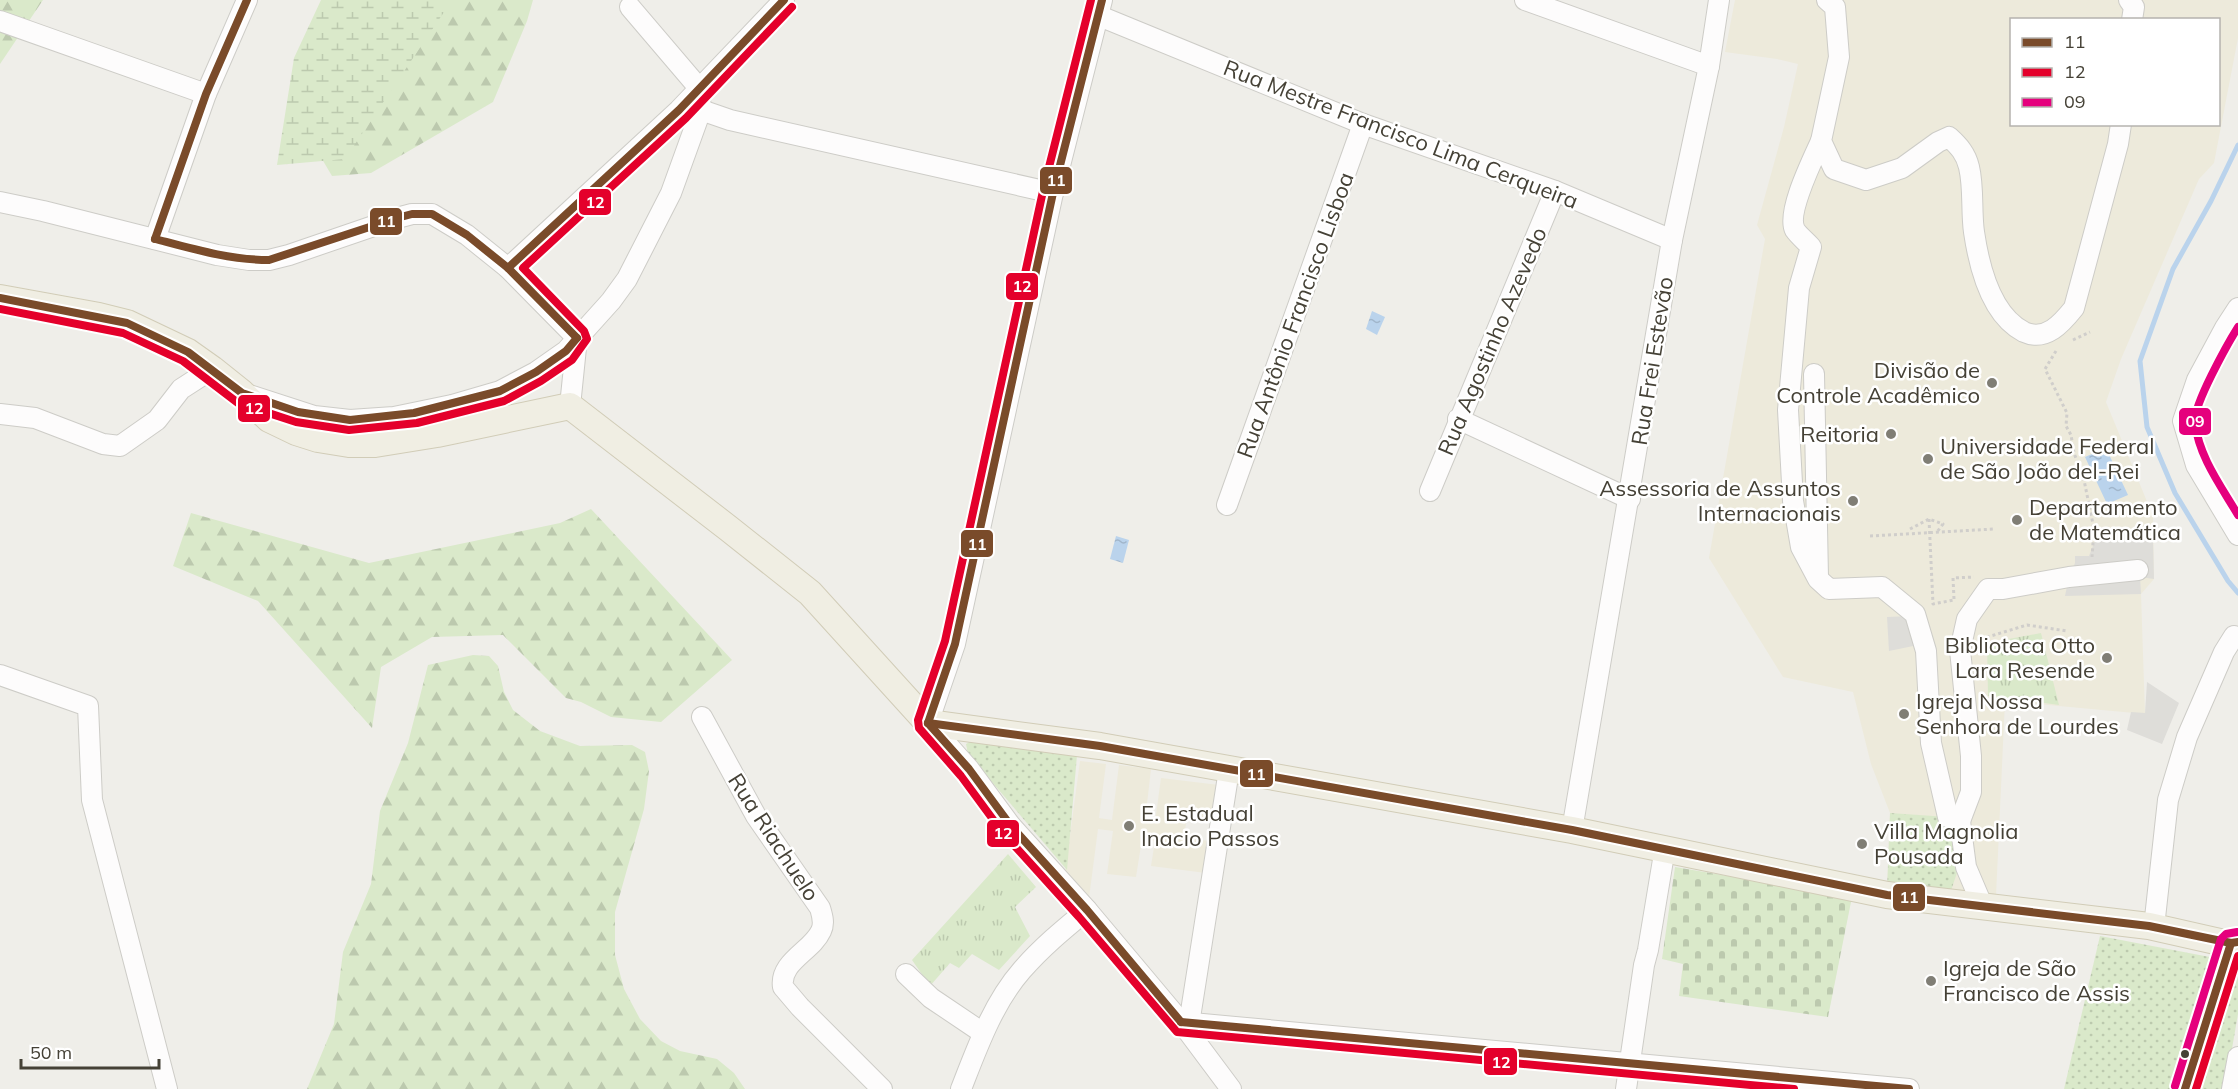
<svg xmlns="http://www.w3.org/2000/svg" width="2238" height="1089" font-family="Mulish,sans-serif">
	<defs>
		<pattern id="grass-tufts" width="24" height="20" patternUnits="userSpaceOnUse" patternTransform="scale(1.5)"><rect width="24" height="20" fill="#dae9ca"/><path d="M3 7l-1-3M5 7V3M7 7l1-3M15 17l-1-3M17 17v-4M19 17l1-3" fill="none" stroke="#bcc9ae"/></pattern>
		<pattern id="forest-firs" width="22" height="20" patternUnits="userSpaceOnUse" patternTransform="scale(1.5)"><rect width="22" height="20" fill="#dae9ca"/><path d="M5 1l3.5 6h-7zM16 11l3.5 6h-7z" fill="#bcc9ae"/></pattern>
		<pattern id="wetland-marsh" width="20" height="14" patternUnits="userSpaceOnUse" patternTransform="scale(1.5)"><rect width="20" height="14" fill="#dae9ca"/><path d="M1 5h8M5 5V1M11 12h8M15 12V8" fill="none" stroke="#bcc9ae"/></pattern>
		<pattern id="cemetery-stones" width="16" height="16" patternUnits="userSpaceOnUse" patternTransform="scale(1.5)"><rect width="16" height="16" fill="#dae9ca"/><path d="M2 7V4a2 2 0 0 1 4 0v3zM10 15v-3a2 2 0 0 1 4 0v3z" fill="#bcc9ae"/></pattern>
		<pattern id="park-dots" width="8" height="8" patternUnits="userSpaceOnUse" patternTransform="scale(1.5)"><rect width="8" height="8" fill="#dae9ca"/><path d="M2 2h.1M6 6h.1" fill="none" stroke="#bcc9ae" stroke-width="1.8" stroke-linecap="round"/></pattern>
		<pattern id="water-ripples" width="26" height="14" patternUnits="userSpaceOnUse" patternTransform="scale(1.5)"><rect width="26" height="14" fill="#bad3ec"/><path d="M2 4q2-2 4 0t4 0M15 11q2-2 4 0t4 0" fill="none" stroke="#a1b6cb"/></pattern>
	</defs>
	<rect width="100%" height="100%" fill="#efeee9"/>
	<g fill="#edeadb" fill-rule="evenodd">
		<path d="M1735,0H2238V38L2214,163L2199,179L2121,359L2106,402L2153,516L2154,579L2141,594L2145,714L2005,701L1996,896L1887,891L1890,813L1871,764L1853,692L1783,677L1709,558L1765,239L1757,225L1784,127L1798,64L1777,59L1725,52ZM2012,20H2218V124H2012Z"/>
		<polygon points="1080,761 1106,764 1099,818 1112,820 1119,765 1151,769 1145,821 1155,822 1161,778 1219,785 1215,819 1187,816 1184,838 1210,841 1206,873 1151,866 1155,841 1142,839 1136,877 1107,874 1113,831 1098,829 1089,898 1065,873"/>
	</g>
	<g fill="url(#grass-tufts)">
		<polygon points="2041,633 2059,705 1995,696 1988,696 1987,643"/>
		<polygon points="1008,854 1036,887 1015,907 1030,936 999,970 972,954 959,968 950,963 930,986 912,960"/>
	</g>
	<g fill="url(#forest-firs)">
		<polygon points="0,0 43,0 0,64"/>
		<polygon points="340,0 533,0 527,21 493,102 371,173 332,176 296,115"/>
		<polygon points="591,509 732,660 661,722 611,717 581,702 566,698 503,635 432,637 381,667 372,728 258,601 173,566 191,513 369,563 560,523"/>
		<polygon points="473,655 489,656 498,666 504,692 513,710 540,731 580,746 632,745 645,752 649,771 644,809 615,912 615,955 624,989 640,1019 661,1041 680,1051 717,1059 734,1073 745,1089 307,1089 334,1024 343,952 371,884 380,811 408,743 428,665"/>
	</g>
	<polygon fill="url(#wetland-marsh)" points="321,0 454,0 442,15 345,159 277,165 294,58"/>
	<polygon fill="url(#cemetery-stones)" points="1675,867 1852,897 1828,1017 1679,996 1683,964 1662,959"/>
	<g fill="url(#park-dots)">
		<polygon points="983,735 1077,755 1067,870 968,754 966,744"/>
		<polygon points="1890,813 1948,817 1958,828 1959,867 1948,899 1887,891"/>
		<polygon points="2100,936 2215,958 2176,1089 2064,1089"/>
		<polygon points="2233,963 2238,965 2238,1014 2225,1089 2190,1089"/>
	</g>
	<g fill="#deddd9">
		<polygon points="2153,540 2154,579 2140,577 2141,594 2065,596 2069,577 2075,563 2075,556 2089,556 2095,541"/>
		<polygon points="1912,616 1918,645 1889,651 1887,617"/>
		<polygon points="2147,682 2179,703 2162,744 2127,730 2131,712 2145,713"/>
	</g>
	<g fill="url(#water-ripples)">
		<polygon points="1372,311 1385,317 1377,335 1366,329"/>
		<polygon points="2106,448 2128,495 2107,504 2085,457"/>
		<polygon points="1116,536 1129,540 1123,563 1110,559"/>
	</g>
	<g fill="none" stroke-linecap="round" stroke-linejoin="round">
		<polyline stroke="#bad3ec" stroke-width="5" points="2238,145 2211,201 2173,269 2140,361 2147,427 2175,493 2228,581 2238,593"/>
		<g stroke="#cdccc7" stroke-width="22">
			<g id="minor">
				<polyline points="1102,0 1053,193 955,644 928,723 969,769 1011,826 1087,910 1181,1022 1231,1089"/>
				<polyline points="1525,0 1709,66"/>
				<path d="M1827,0L1835,7L1839,57L1821,141L1834,169L1866,180L1902,168L1938,142L1949,137C1959,146 1966,154 1969,167C1974,188 1971,211 1974,232C1979,266 1991,315 2024,332C2046,342 2062,323 2074,308L2118,144L2121,124"/>
				<polyline points="2129,0 2134,7 2132,20"/>
				<polyline points="1097,15 1363,124 1555,191 1672,240"/>
				<polyline points="0,21 206,94"/>
				<polyline points="701,110 730,120 1053,193"/>
				<path d="M1821,141C1813,159 1786,213 1795,230C1799,236 1807,242 1811,247L1799,288L1788,410L1793,501L1801,547L1818,579L1829,589L1882,587L1915,614L1926,651L1931,743L1948,817L1960,821L1966,867L1983,907"/>
				<polyline points="0,202 43,211 217,255 249,260 269,260 289,255 397,218 412,214 432,214 467,235 508,268 577,338"/>
				<polyline points="155,239 206,94 247,0"/>
				<polyline points="508,268 679,110 784,0"/>
				<polyline points="2238,308 2225,328 2197,380 2183,421 2196,465 2238,535"/>
				<polyline points="1814,374 1818,577"/>
				<polyline points="246,394 314,416 350,420 394,417 452,405 500,391 536,372 566,351 611,301 627,279 671,193 701,110 699,88 630,7"/>
				<polyline points="570,406 577,338"/>
				<polyline points="0,414 35,418 103,444 120,446 157,420 181,389 212,369"/>
				<polyline points="1458,419 1630,499"/>
				<polyline points="1430,491 1555,191"/>
				<polyline points="1227,505 1363,124"/>
				<polyline points="0,675 88,706 92,800 167,1089"/>
				<path d="M702,717L756,816L820,908C822,915 825,923 821,931C812,951 779,962 783,987L800,1007L882,1089"/>
				<polyline points="1960,821 1971,792 1971,756 1960,650 1967,619 1988,589 2003,589 2069,577 2138,570"/>
				<polyline points="1572,830 1672,240 1709,66 1719,0"/>
				<polyline points="2154,927 2168,800 2187,737 2224,652 2234,636"/>
				<polyline points="906,974 931,998 983,1033"/>
				<polyline points="1181,1022 1909,1089"/>
				<polyline points="1189,1024 1229,770"/>
				<path d="M961,1089C977,1048 993,1003 1022,970C1042,947 1064,929 1087,910"/>
				<polyline points="1626,1089 1644,965 1648,950 1665,848"/>
				<polyline points="2232,1089 2238,1057"/>
			</g>
		</g>
		<g stroke="#d1ccb7" stroke-width="28">
			<g id="major">
				<polyline points="0,298 99,316 127,323 188,352 212,369 242,393 269,419 296,432 318,439 349,444 375,444 437,434 570,406 728,528 810,593 928,723 1100,746 1572,830 1887,895 2149,926 2238,946"/>
				<polyline points="2185,1089 2231,943"/>
			</g>
		</g>
		<g stroke="#d0cecb" stroke-width="3" stroke-dasharray="3 3" stroke-linecap="butt">
			<polyline points="2073,340 2090,332"/>
			<polyline points="2056,351 2045,369 2067,413 2066,426 2071,435 2074,453 2084,480 2094,529 2092,557"/>
			<polyline points="1929,519 1933,604 1954,600"/>
			<polyline points="1910,529 1929,519 1943,524 1937,532"/>
			<polyline points="1870,536 1994,529"/>
			<polyline points="1954,599 1953,578 1974,577"/>
			<polyline points="1981,639 2027,625 2067,631"/>
		</g>
		<use href="#minor" stroke="#fdfcfc" stroke-width="20"/>
		<use href="#major" stroke="#f0eee3" stroke-width="26"/>
		<g stroke="#fff" stroke-width="12">
			<g id="bus-1">
				<path d="M155,239C193,249 230,260 269,260L397,218L412,214H432L467,235L508,268L577,338"/>
				<polyline points="155,239 206,94 247,0"/>
				<polyline points="508,268 679,110 784,0"/>
				<polyline points="0,298 127,323 188,352 242,393 298,412 350,420 414,413 500,391 536,372 566,351 577,338"/>
				<polyline points="928,723 1100,746 1572,830 1887,895 2149,926 2231,943 2238,942"/>
				<polyline points="928,723 955,644 1053,193 1102,0"/>
				<polyline points="928,723 969,769 1011,826 1087,910 1181,1022"/>
				<polyline points="1181,1022 1909,1089"/>
				<polyline points="2185,1089 2231,943"/>
			</g>
		</g>
		<g stroke="#fff" stroke-width="12">
			<g id="bus-2">
				<polyline points="1091,0 1043,191 945,641 918,720 919,728 961,776 1003,833 1079,917 1177,1032 1794,1089"/>
				<polyline points="0,309 123,333 183,361 238,403 296,422 349,430 417,423 504,401 541,381 572,360 587,339 584,331 523,268 686,118 792,7"/>
				<polyline points="2196,1089 2238,956"/>
			</g>
		</g>
		<g stroke="#fff" stroke-width="12">
			<g id="bus-3">
				<path d="M2238,327C2228,343 2192,407 2195,423C2199,457 2221,486 2238,515"/>
				<polyline points="2175,1086 2221,939 2226,934 2237,932"/>
			</g>
		</g>
		<use href="#bus-1" stroke="#7a4b2a" stroke-width="8"/>
		<use href="#bus-2" stroke="#e4002b" stroke-width="8"/>
		<use href="#bus-3" stroke="#e5007d" stroke-width="8"/>
	</g>
	<g fill="#807e75" stroke="#fff" stroke-width="2">
		<circle cx="1992" cy="383" r="6"/>
		<circle cx="1891" cy="434" r="6"/>
		<circle cx="1928" cy="459" r="6"/>
		<circle cx="1853" cy="501" r="6"/>
		<circle cx="2017" cy="520" r="6"/>
		<circle cx="2107" cy="658" r="6"/>
		<circle cx="1904" cy="714" r="6"/>
		<circle cx="1129" cy="826" r="6"/>
		<circle cx="1862" cy="844" r="6"/>
		<circle cx="1931" cy="981" r="6"/>
	</g>
	<circle fill="#454136" stroke="#fff" stroke-width="2" cx="2185" cy="1054" r="5"/>
	<g text-anchor="middle" dominant-baseline="central" stroke-width="5" stroke-linejoin="round" paint-order="stroke">
		<g font-size="22" fill="#454136" stroke="#fff">
			<text transform="translate(1401 134) rotate(21)">Rua Mestre Francisco Lima Cerqueira</text>
			<text transform="translate(1295 315) rotate(-70)">Rua Antônio Francisco Lisboa</text>
			<text transform="translate(1492 341) rotate(-67)">Rua Agostinho Azevedo</text>
			<text transform="translate(1652 361) rotate(-81)">Rua Frei Estevão</text>
			<text transform="translate(774 837) rotate(57)">Rua Riachuelo</text>
		</g>
		<g font-size="22" fill="#454136" stroke="#fff" text-anchor="start">
			<text x="1980" y="370" text-anchor="end">Divisão de<tspan x="1980" dy="25">Controle Acadêmico</tspan></text>
			<text x="1879" y="434" text-anchor="end">Reitoria</text>
			<text x="1940" y="446">Universidade Federal<tspan x="1940" dy="25">de São João del-Rei</tspan></text>
			<text x="1841" y="488" text-anchor="end">Assessoria de Assuntos<tspan x="1841" dy="25">Internacionais</tspan></text>
			<text x="2029" y="507">Departamento<tspan x="2029" dy="25">de Matemática</tspan></text>
			<text x="2095" y="645" text-anchor="end">Biblioteca Otto<tspan x="2095" dy="25">Lara Resende</tspan></text>
			<text x="1916" y="701">Igreja Nossa<tspan x="1916" dy="25">Senhora de Lourdes</tspan></text>
			<text x="1141" y="813">E. Estadual<tspan x="1141" dy="25">Inacio Passos</tspan></text>
			<text x="1874" y="831">Villa Magnolia<tspan x="1874" dy="25">Pousada</tspan></text>
			<text x="1943" y="968">Igreja de São<tspan x="1943" dy="25">Francisco de Assis</tspan></text>
		</g>
	</g>
	<g stroke="#fff" stroke-width="2">
		<rect x="1039" y="166" width="34" height="29" rx="6" fill="#7a4b2a"/>
		<rect x="578" y="188" width="34" height="28" rx="6" fill="#e4002b"/>
		<rect x="369" y="207" width="34" height="29" rx="6" fill="#7a4b2a"/>
		<rect x="1005" y="272" width="34" height="29" rx="6" fill="#e4002b"/>
		<rect x="237" y="394" width="34" height="29" rx="6" fill="#e4002b"/>
		<rect x="2178" y="407" width="34" height="29" rx="6" fill="#e5007d"/>
		<rect x="960" y="529" width="34" height="29" rx="6" fill="#7a4b2a"/>
		<rect x="1239" y="759" width="35" height="29" rx="6" fill="#7a4b2a"/>
		<rect x="986" y="819" width="34" height="29" rx="6" fill="#e4002b"/>
		<rect x="1892" y="883" width="34" height="29" rx="6" fill="#7a4b2a"/>
		<rect x="1483" y="1047" width="35" height="29" rx="6" fill="#e4002b"/>
	</g>
	<g font-size="16" text-anchor="middle" font-weight="bold" fill="#fff">
		<text x="1056" y="186">11</text>
		<text x="595" y="208">12</text>
		<text x="386" y="227">11</text>
		<text x="1022" y="292">12</text>
		<text x="254" y="414">12</text>
		<text x="2195" y="427">09</text>
		<text x="977" y="550">11</text>
		<text x="1256" y="780">11</text>
		<text x="1003" y="839">12</text>
		<text x="1909" y="903">11</text>
		<text x="1501" y="1068">12</text>
	</g>
	<rect x="2010" y="18" width="210" height="108" fill="#ffffff" stroke="#b5b3af" stroke-width="1.5"/>
	<rect x="2022" y="38" width="30" height="9" fill="#7a4b2a" stroke="#b5b3af" stroke-width="1.5"/>
	<text x="2064" y="48" font-size="18" fill="#454136">11</text>
	<rect x="2022" y="68" width="30" height="9" fill="#e4002b" stroke="#b5b3af" stroke-width="1.5"/>
	<text x="2064" y="78" font-size="18" fill="#454136">12</text>
	<rect x="2022" y="98" width="30" height="9" fill="#e5007d" stroke="#b5b3af" stroke-width="1.5"/>
	<text x="2064" y="108" font-size="18" fill="#454136">09</text>
	<path d="M21 1059v9h138v-9" fill="none" stroke="#454136" stroke-width="3"/>
	<text x="30" y="1059" font-size="18" fill="#454136" stroke="#ffffff" stroke-width="4.5" paint-order="stroke">50 m</text>
</svg>
